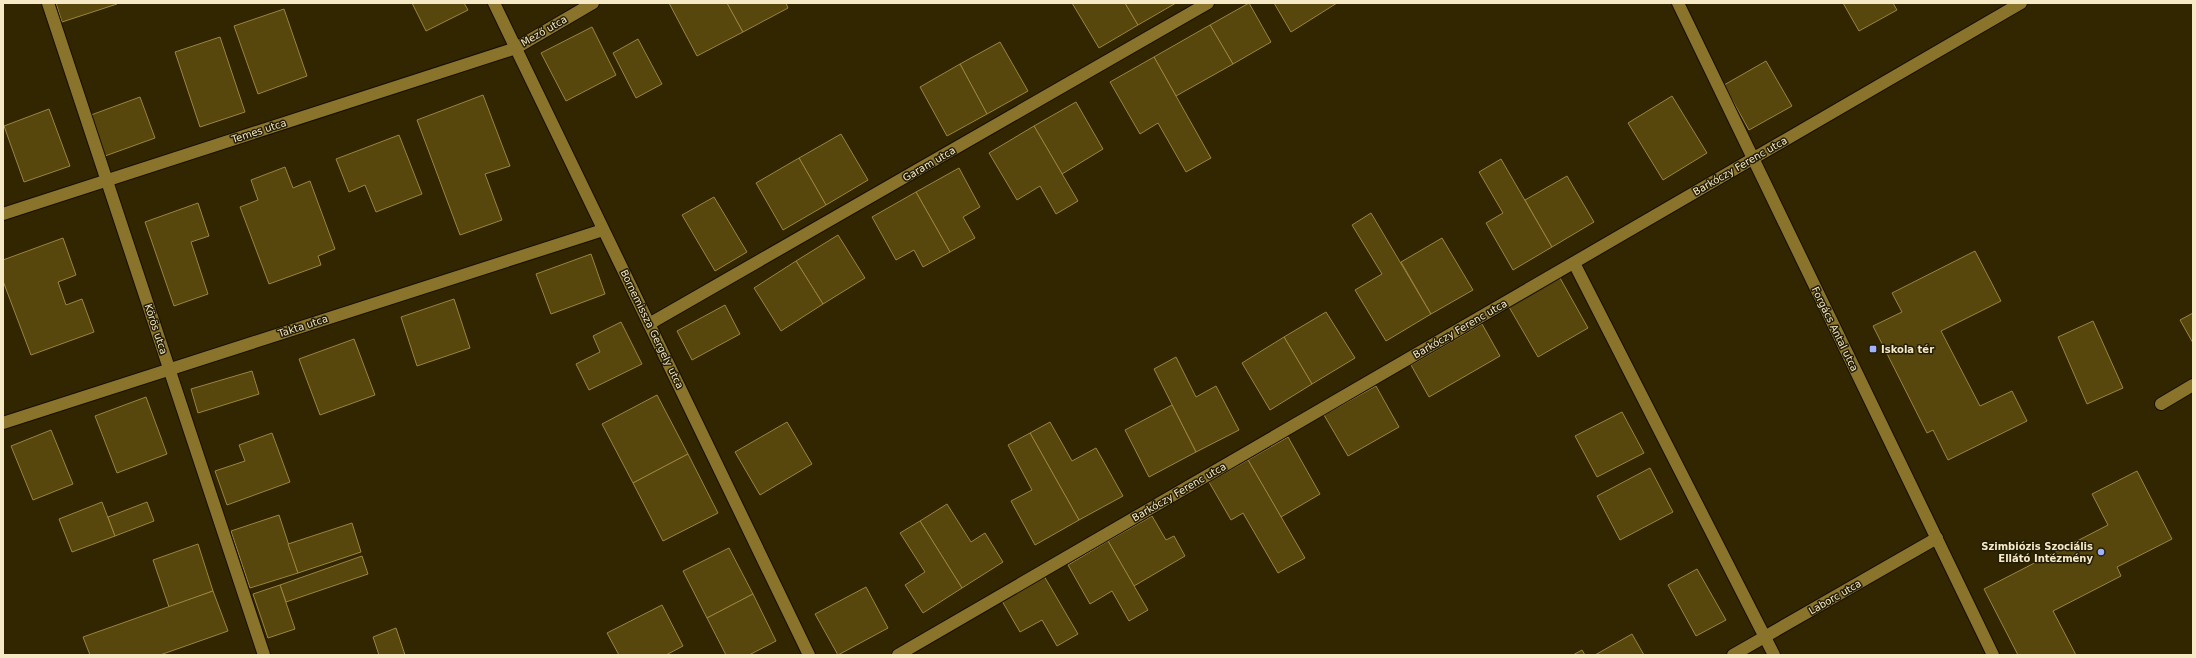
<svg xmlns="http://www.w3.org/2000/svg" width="2196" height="658" font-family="'DejaVu Sans',sans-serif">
	<rect width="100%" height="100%" fill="#312600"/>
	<g fill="#57470c" stroke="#9b843d">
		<polygon points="56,3 117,3 117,4 62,22"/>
		<polygon points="412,3 464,3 468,10 426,31"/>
		<polygon points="669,3 727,3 743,32 697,56"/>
		<polygon points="727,3 786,3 788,8 743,32"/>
		<polygon points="1072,3 1125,3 1138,25 1099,48"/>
		<polygon points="1125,3 1176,3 1138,25"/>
		<polygon points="1249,3 1271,42 1233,64 1210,25"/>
		<polygon points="1274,3 1337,3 1291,32"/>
		<polygon points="1843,3 1893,3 1897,10 1859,31"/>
		<polygon points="284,9 307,76 258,94 234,26"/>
		<polygon points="1210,25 1233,64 1176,96 1154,57"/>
		<polygon points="592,27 616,75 566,101 541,53"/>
		<polygon points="220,37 245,112 200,127 175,52"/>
		<polygon points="638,39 662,84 636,98 613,53"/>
		<polygon points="1000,42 1028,91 987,114 960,64"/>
		<polygon points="1154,57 1211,158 1186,172 1158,123 1140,134 1110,82"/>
		<polygon points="1766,61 1792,106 1749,130 1724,85"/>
		<polygon points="960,64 987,114 947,136 920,87"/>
		<polygon points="483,95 510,166 485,174 502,220 460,235 417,120"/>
		<polygon points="1672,96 1707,153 1663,180 1628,123"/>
		<polygon points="140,97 155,138 105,156 91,115"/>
		<polygon points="1076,102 1103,149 1062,174 1034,126"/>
		<polygon points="49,109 70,166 24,182 4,126"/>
		<polygon points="1034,126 1078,201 1056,214 1040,186 1017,200 989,153"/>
		<polygon points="841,134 868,180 826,205 799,158"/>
		<polygon points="399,135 422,194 376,212 365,185 349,192 336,159"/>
		<polygon points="799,158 826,205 783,230 756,183"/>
		<polygon points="1501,159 1552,247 1513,270 1486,223 1503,213 1479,172"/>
		<polygon points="285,167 293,188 310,181 335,249 318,256 321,265 269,284 240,207 258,200 251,180"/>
		<polygon points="959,168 980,207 963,217 975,238 950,252 916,192"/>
		<polygon points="1567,176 1594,222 1552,247 1525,200"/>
		<polygon points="916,192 950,252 923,267 914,250 896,260 872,217"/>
		<polygon points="714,197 747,252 715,271 682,215"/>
		<polygon points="198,203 209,236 191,242 208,294 174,306 145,222"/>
		<polygon points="1371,213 1431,314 1386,341 1355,290 1382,274 1352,225"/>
		<polygon points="838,235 865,278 823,304 796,261"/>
		<polygon points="63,238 76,275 58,282 66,305 82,299 94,332 31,355 3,281 3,260"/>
		<polygon points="1442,238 1473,290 1431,314 1401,262"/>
		<polygon points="1975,251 2001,301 1941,331 1980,406 2012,391 2027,421 1948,460 1933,430 1927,433 1873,326 1902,312 1892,293"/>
		<polygon points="591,254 605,294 551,314 536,274"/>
		<polygon points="796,261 823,304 781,331 754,288"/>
		<polygon points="1560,278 1588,328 1538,357 1509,307"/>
		<polygon points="454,299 470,348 417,366 401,317"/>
		<polygon points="725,305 740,334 692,360 677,331"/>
		<polygon points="1326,312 1355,358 1312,384 1284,337"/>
		<polygon points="2193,313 2193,343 2180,320"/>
		<polygon points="2093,321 2123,388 2087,404 2058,337"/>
		<polygon points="621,322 642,364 589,390 576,364 600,352 593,336"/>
		<polygon points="1482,324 1500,356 1429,397 1411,365"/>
		<polygon points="1284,337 1312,384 1270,410 1242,363"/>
		<polygon points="354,339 375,395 320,415 299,359"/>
		<polygon points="1176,357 1196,397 1216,386 1239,430 1196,452 1154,369"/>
		<polygon points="252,371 259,394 198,413 191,389"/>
		<polygon points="1376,386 1399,427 1348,456 1324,415"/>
		<polygon points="657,395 688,454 633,483 602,424"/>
		<polygon points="146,397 167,454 117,473 95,416"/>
		<polygon points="1172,405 1196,452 1149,477 1125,430"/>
		<polygon points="1622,412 1644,453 1597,477 1575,436"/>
		<polygon points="787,422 812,464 760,495 735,452"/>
		<polygon points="1050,422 1072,461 1096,448 1123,496 1079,520 1030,433"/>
		<polygon points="51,430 73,484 33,500 11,446"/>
		<polygon points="272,433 290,482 227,505 215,471 245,461 239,445"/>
		<polygon points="1030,433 1079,520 1035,545 1011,501 1032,490 1008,445"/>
		<polygon points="1288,437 1320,494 1281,517 1248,460"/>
		<polygon points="688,454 718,513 663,541 633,483"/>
		<polygon points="1248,460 1305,558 1278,573 1243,513 1231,520 1209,482"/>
		<polygon points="1650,468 1673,512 1620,540 1597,496"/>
		<polygon points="2137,471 2172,539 2117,567 2121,576 2053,611 2076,655 2018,655 1984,589 2108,525 2092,494"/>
		<polygon points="102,502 115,536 72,552 59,519"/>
		<polygon points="147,502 154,521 115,536 108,517"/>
		<polygon points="947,504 971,542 985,533 1003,562 962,588 920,521"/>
		<polygon points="279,515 298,573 250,588 231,531"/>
		<polygon points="1152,516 1166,540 1174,536 1185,556 1134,586 1108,541"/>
		<polygon points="920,521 962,588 923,613 905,585 925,572 900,533"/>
		<polygon points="352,523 361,552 298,573 288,544"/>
		<polygon points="1108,541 1148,610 1129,621 1112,591 1090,604 1068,565"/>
		<polygon points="198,544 213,591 169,607 153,560"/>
		<polygon points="729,548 753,594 707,618 683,571"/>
		<polygon points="362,556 368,574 286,602 280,585"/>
		<polygon points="1697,569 1726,620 1696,636 1668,585"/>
		<polygon points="1044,576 1078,634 1057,646 1042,620 1020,632 1002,601"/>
		<polygon points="280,585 295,629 268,638 253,594"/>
		<polygon points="866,587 888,628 838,655 815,614"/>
		<polygon points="213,591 228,631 160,655 90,655 83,637"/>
		<polygon points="753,594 776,641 749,655 726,655 707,618"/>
		<polygon points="662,605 683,646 666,655 619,655 607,633"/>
		<polygon points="396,628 405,655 379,655 373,637"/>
		<polygon points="1632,634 1644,655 1595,655"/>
		<polygon points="1582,650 1585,655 1573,655"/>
	</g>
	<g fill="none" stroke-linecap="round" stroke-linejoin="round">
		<g stroke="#160f00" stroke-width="14">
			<polyline id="service" points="1574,263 1774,655"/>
		</g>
		<g stroke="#160f00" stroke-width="14">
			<g id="minor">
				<polyline points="48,3 264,655"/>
				<polyline points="494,3 809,655"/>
				<polyline points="1678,3 1993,655"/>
				<polyline points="3,214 516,48 593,3"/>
				<polyline points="649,324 1208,3"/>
				<polyline points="2161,404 2193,385"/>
				<polyline points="3,423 603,230"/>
				<polyline points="898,655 2021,3"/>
				<polyline points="1733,655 1937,538"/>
			</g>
		</g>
		<use href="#service" stroke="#8a742b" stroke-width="12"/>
		<use href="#minor" stroke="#8a742b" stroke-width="12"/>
	</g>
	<g fill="#9fb3fd" stroke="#241d06" stroke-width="1.5">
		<rect x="1869" y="345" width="8" height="8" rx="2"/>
		<circle cx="2101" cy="552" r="4"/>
	</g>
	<g text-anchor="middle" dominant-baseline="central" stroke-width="3" stroke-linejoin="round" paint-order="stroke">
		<g font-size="10" fill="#f5e9c6" stroke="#241d06">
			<text transform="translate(544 31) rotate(-30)">Mező utca</text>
			<text transform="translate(259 131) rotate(-18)">Temes utca</text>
			<text transform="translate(929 164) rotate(-30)">Garam utca</text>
			<text transform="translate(1740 166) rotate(-30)">Barkóczy Ferenc utca</text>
			<text transform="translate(303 326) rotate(-18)">Takta utca</text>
			<text transform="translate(156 329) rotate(72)">Körös utca</text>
			<text transform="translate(652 329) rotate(64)">Bornemissza Gergely utca</text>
			<text transform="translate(1460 329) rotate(-30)">Barkóczy Ferenc utca</text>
			<text transform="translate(1835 329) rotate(64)">Forgács Antal utca</text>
			<text transform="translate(1179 492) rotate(-30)">Barkóczy Ferenc utca</text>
			<text transform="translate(1835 597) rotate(-30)">Laborc utca</text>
		</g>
		<g font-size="10" font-weight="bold" fill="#f5e9c6" stroke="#241d06" text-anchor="start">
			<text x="1881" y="349">Iskola tér</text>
			<text x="2093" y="546" text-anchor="end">Szimbiózis Szociális<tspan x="2093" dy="12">Ellátó Intézmény</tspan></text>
		</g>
	</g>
	<rect width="2196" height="658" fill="none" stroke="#f5e9c6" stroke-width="8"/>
</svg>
